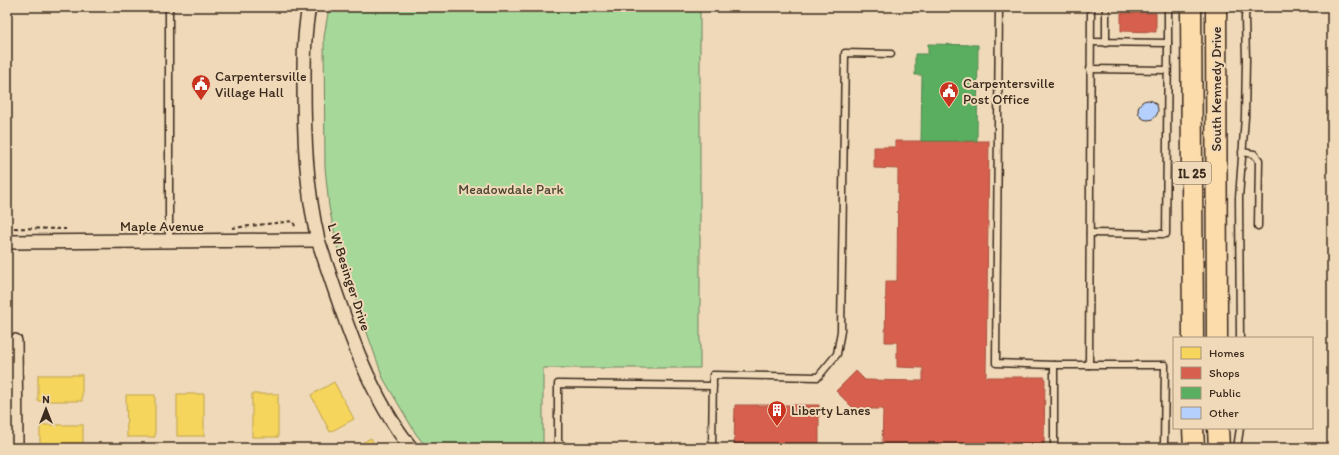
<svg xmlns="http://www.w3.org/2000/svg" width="1339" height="455" font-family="Itim,sans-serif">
	<rect width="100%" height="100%" fill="#efd9b8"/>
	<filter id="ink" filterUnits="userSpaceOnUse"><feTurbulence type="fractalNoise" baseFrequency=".025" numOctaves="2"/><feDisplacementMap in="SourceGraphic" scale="8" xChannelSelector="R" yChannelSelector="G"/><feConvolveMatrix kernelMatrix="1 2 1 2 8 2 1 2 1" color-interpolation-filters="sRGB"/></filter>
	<g filter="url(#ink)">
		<polygon fill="#a6d89a" stroke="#70815c" points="329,7 700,7 700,368 543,368 543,448 427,448 416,434 383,378 338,250 329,207 325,167 324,37"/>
		<g fill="#f6d55c" stroke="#bea249">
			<rect x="38" y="375" width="44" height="26"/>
			<polygon points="334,382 354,419 330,432 311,395"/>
			<rect x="177" y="394" width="27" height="42"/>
			<rect x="252" y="394" width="26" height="43"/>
			<polygon points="126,395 155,395 155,437 127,437"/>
			<rect x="40" y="425" width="43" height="23"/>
			<polygon points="371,438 376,448 353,448"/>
		</g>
		<g fill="#d6604d" stroke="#a8503f">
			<polygon points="1121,13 1156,13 1156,32 1121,31"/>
			<polygon points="895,141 989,141 986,377 1045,377 1044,448 882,448 883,409 854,409 836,391 856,371 865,380 923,381 923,368 897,367 897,342 885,342 886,281 897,281 898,169 874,168 874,147 895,147"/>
			<polygon points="735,405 819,405 819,448 734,448"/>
		</g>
		<polygon fill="#5aae61" stroke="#51864d" points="928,44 978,45 977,141 921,141 922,75 915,75 915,54 928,54"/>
		<circle fill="#b5d0fd" stroke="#3b2a1e" cx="1148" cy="110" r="10"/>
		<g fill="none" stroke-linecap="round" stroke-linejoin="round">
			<g stroke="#3b2a1e" stroke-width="9">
				<g id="service">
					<polyline points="169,7 169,242"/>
					<polyline points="999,7 996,363 1054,365 1165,365 1164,448"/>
					<polyline points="1091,42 1168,43 1168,7"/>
					<polyline points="1106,43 1106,10 1107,7"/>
					<polyline points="1090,69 1167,70"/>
					<polyline points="1242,152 1254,154 1259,160 1258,226"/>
					<polyline points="1090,233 1166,234 1168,43"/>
					<polyline points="1240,338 1239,198 1245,117 1246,60 1245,18 1246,7"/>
					<polyline points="1089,365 1091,7"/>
					<polyline points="566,448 558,442 558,384 713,386"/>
					<polyline points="712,448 713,375 818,377 837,354 841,331 845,53 891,54"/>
					<polyline points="1054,448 1054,365"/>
					<polyline points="1237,448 1240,428"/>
				</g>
			</g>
			<g stroke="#3b2a1e" stroke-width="16">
				<g id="minor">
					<path d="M309,7C304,32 304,58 304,83C304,135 306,189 318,240C342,310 364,389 411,448"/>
					<polyline points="7,242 318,240"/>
					<polyline points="15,341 16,448"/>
				</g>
			</g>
			<g stroke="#3b2a1e" stroke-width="23">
				<g id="primary">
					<polyline points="1191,7 1193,338"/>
					<polyline points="1216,7 1217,338"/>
					<polyline points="1193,428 1194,448"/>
					<polyline points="1218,428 1219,448"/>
				</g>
			</g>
			<g stroke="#3b2a1e" stroke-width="2" stroke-dasharray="4 3" stroke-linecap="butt">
				<polyline points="7,228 66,229"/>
				<polyline points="232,228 293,221 296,229"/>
			</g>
			<use href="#service" stroke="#efd9b8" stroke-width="6"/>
			<use href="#minor" stroke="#efd9b8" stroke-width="13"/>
			<use href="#primary" stroke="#fddcac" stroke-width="20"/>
		</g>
	</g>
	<defs>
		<g id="civic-pin" transform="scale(1)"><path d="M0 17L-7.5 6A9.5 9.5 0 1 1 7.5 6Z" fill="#c8321e" stroke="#efd9b8"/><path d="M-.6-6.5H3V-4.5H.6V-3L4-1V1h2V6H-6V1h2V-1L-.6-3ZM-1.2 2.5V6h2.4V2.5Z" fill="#fff"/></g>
		<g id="building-pin" transform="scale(1)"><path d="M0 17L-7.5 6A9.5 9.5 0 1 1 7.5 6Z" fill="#c8321e" stroke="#efd9b8"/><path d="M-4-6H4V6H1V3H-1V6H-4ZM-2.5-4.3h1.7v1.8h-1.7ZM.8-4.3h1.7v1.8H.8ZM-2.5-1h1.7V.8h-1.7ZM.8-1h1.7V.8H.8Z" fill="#fff"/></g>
	</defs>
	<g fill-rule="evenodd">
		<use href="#civic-pin" x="201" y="84"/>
		<use href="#civic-pin" x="949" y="91"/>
		<use href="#building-pin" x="777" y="410"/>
	</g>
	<g text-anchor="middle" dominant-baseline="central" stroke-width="4" stroke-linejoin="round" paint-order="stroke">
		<rect fill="#efd9b8" stroke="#715e4c" stroke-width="1" x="1173" y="162" width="38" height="22" rx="3"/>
		<g font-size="13" font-weight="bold" fill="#3b2a1e">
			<text x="1192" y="173">IL 25</text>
		</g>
		<g font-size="14" fill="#3b2a1e" stroke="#efd9b8" text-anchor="start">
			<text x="215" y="76">Carpentersville<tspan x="215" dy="16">Village Hall</tspan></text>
			<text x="963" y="83">Carpentersville<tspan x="963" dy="16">Post Office</tspan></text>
			<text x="791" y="410">Liberty Lanes</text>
		</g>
		<g font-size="14" fill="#3b2a1e" stroke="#efd9b8">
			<text transform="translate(1216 89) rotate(-90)">South Kennedy Drive</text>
			<text x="162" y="226">Maple Avenue</text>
			<text transform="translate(349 277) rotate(72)">L W Besinger Drive</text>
		</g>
		<g font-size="14" fill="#4b4431" stroke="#efd9b8">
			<text x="511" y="189">Meadowdale Park</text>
		</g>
	</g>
	<rect width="1339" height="455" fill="none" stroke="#efd9b8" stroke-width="24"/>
	<rect x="12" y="12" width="1315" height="431" fill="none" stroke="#3b2a1e" stroke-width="1.5" filter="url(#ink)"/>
	<rect x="1173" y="337" width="140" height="92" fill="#efd9b8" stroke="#a7937a"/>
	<rect x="1181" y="347" width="20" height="12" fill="#f6d55c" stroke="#a7937a"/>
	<text x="1209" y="357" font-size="12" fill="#3b2a1e">Homes</text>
	<rect x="1181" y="367" width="20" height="12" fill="#d6604d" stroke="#a7937a"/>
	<text x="1209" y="377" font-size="12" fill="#3b2a1e">Shops</text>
	<rect x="1181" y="387" width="20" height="12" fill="#5aae61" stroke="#a7937a"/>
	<text x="1209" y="397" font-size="12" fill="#3b2a1e">Public</text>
	<rect x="1181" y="407" width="20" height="12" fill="#b5d0fd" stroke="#a7937a"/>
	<text x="1209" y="417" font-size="12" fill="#3b2a1e">Other</text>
	<g transform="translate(46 409)" stroke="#efd9b8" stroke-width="3" paint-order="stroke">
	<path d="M0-3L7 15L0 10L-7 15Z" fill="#3b2a1e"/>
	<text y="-6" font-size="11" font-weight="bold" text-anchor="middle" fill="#3b2a1e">N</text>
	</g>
</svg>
